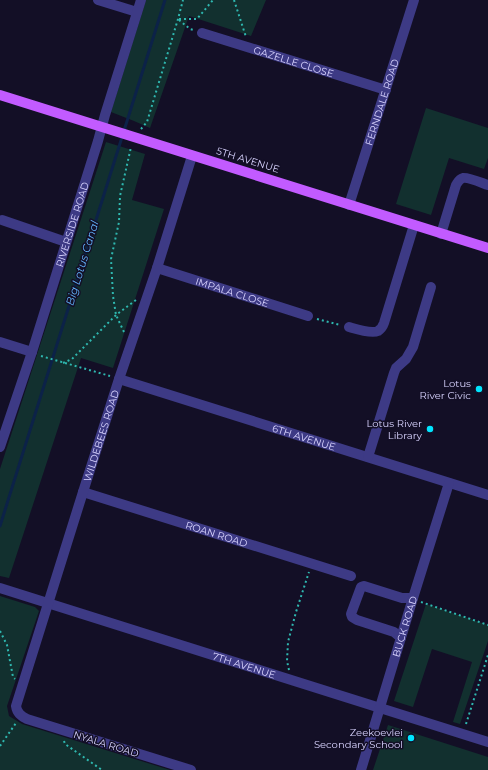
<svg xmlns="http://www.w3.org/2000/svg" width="488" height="770" font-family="Montserrat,sans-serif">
	<rect width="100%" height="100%" fill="#130f26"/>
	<g fill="#12302f">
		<polygon points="146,0 266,0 251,36 189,16 150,128 134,121 111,112"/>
		<polygon points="426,108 488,128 488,158 484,169 449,158 431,215 396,204"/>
		<polygon points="106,142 145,154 132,200 164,209 113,368 81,358 9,578 0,576 0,469"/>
		<polygon points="0,596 35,607 39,611 7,706 9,716 22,724 170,770 0,770"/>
		<polygon points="426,604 488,625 488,641 460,724 453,722 472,662 432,649 413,707 394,701"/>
		<polygon points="388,725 488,757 488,770 373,770"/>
	</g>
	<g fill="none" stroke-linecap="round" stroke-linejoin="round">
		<polyline stroke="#0c2248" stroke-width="3" points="0,526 165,0"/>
		<g stroke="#2fb8b0" stroke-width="2" stroke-dasharray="2 3" stroke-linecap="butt">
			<polyline points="234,0 246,37"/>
			<polyline points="179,19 197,19 213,0"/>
			<polyline points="179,20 190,29 194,30"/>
			<polyline points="141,129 147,122 178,19 183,0"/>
			<polyline points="317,319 340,325"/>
			<polyline points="124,332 116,315 113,296 111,259 119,222 120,196 131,147"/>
			<polyline points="41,356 110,376"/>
			<polyline points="63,363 72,359 116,315 136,300"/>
			<polyline points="421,602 488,625"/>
			<polyline points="0,631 7,645 13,677 15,679"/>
			<polyline points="289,670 287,661 288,642 296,612 309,572"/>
			<polyline points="466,724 488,655"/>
			<polyline points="64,741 65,744 102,770"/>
			<polyline points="0,746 16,723"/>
		</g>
		<g stroke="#3d3a85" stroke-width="10">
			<polyline points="98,0 137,12"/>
			<path id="s1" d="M202,33L386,90"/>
			<path id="s2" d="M349,205L414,0"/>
			<polyline points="2,220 66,242"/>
			<path d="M441,234L456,185C458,182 459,179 463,178C468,177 482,183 488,185"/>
			<path id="s3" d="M157,268L308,316"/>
			<path d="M349,327C356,329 371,334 378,331C381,329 383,326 384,323L414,225"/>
			<polyline points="0,342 32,352"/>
			<path id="s4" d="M119,379L488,495"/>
			<path id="s5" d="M0,447L32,352L98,141L105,115L141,0"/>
			<polyline points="368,457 394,373 396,368 406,359 413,347 431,287"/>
			<path id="s6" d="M83,492L351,576"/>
			<path id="s7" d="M0,588L488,742"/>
			<polyline points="401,638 394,632 357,620 352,617 351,614 361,587 364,586 402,598 413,598"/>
			<path id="s8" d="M191,770L27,719C21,716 17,713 16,706L83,492L119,379L157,268L192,156"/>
			<path id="s9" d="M361,770L413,598L449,483"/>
		</g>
		<polyline stroke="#c25bff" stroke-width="10" points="0,95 488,248"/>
	</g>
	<g fill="#00e5ff" stroke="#130f26" stroke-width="1.5">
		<circle cx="479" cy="389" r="4"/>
		<circle cx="430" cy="429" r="4"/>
		<circle cx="411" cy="738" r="4"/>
	</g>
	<g text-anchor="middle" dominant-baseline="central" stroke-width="3" stroke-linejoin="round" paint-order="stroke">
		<g font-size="10" fill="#d9d4ff" stroke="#130f26">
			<text stroke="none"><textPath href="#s1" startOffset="96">GAZELLE CLOSE</textPath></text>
			<text stroke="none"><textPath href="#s2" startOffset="108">FERNDALE ROAD</textPath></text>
			<text transform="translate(248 160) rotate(17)">5TH AVENUE</text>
			<text stroke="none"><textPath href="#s5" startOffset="234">RIVERSIDE ROAD</textPath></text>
			<text stroke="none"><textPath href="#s3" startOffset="79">IMPALA CLOSE</textPath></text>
			<text stroke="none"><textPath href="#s8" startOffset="473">WILDEBEES ROAD</textPath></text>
			<text stroke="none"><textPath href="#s4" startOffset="194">6TH AVENUE</textPath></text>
			<text stroke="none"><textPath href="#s6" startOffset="140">ROAN ROAD</textPath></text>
			<text stroke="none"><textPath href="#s9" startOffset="150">BUCK ROAD</textPath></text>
			<text stroke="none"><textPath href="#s7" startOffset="256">7TH AVENUE</textPath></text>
			<text transform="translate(106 744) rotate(17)">NYALA ROAD</text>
		</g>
		<g font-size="10" fill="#d9d4ff" stroke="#130f26" text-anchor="end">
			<text x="471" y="383">Lotus<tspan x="471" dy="12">River Civic</tspan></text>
			<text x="422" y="423">Lotus River<tspan x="422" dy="12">Library</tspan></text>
			<text x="403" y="732">Zeekoevlei<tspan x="403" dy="12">Secondary School</tspan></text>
		</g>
		<g font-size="11" font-style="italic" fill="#62b6ff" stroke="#130f26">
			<text transform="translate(82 263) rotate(-73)">Big Lotus Canal</text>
		</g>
	</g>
</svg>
